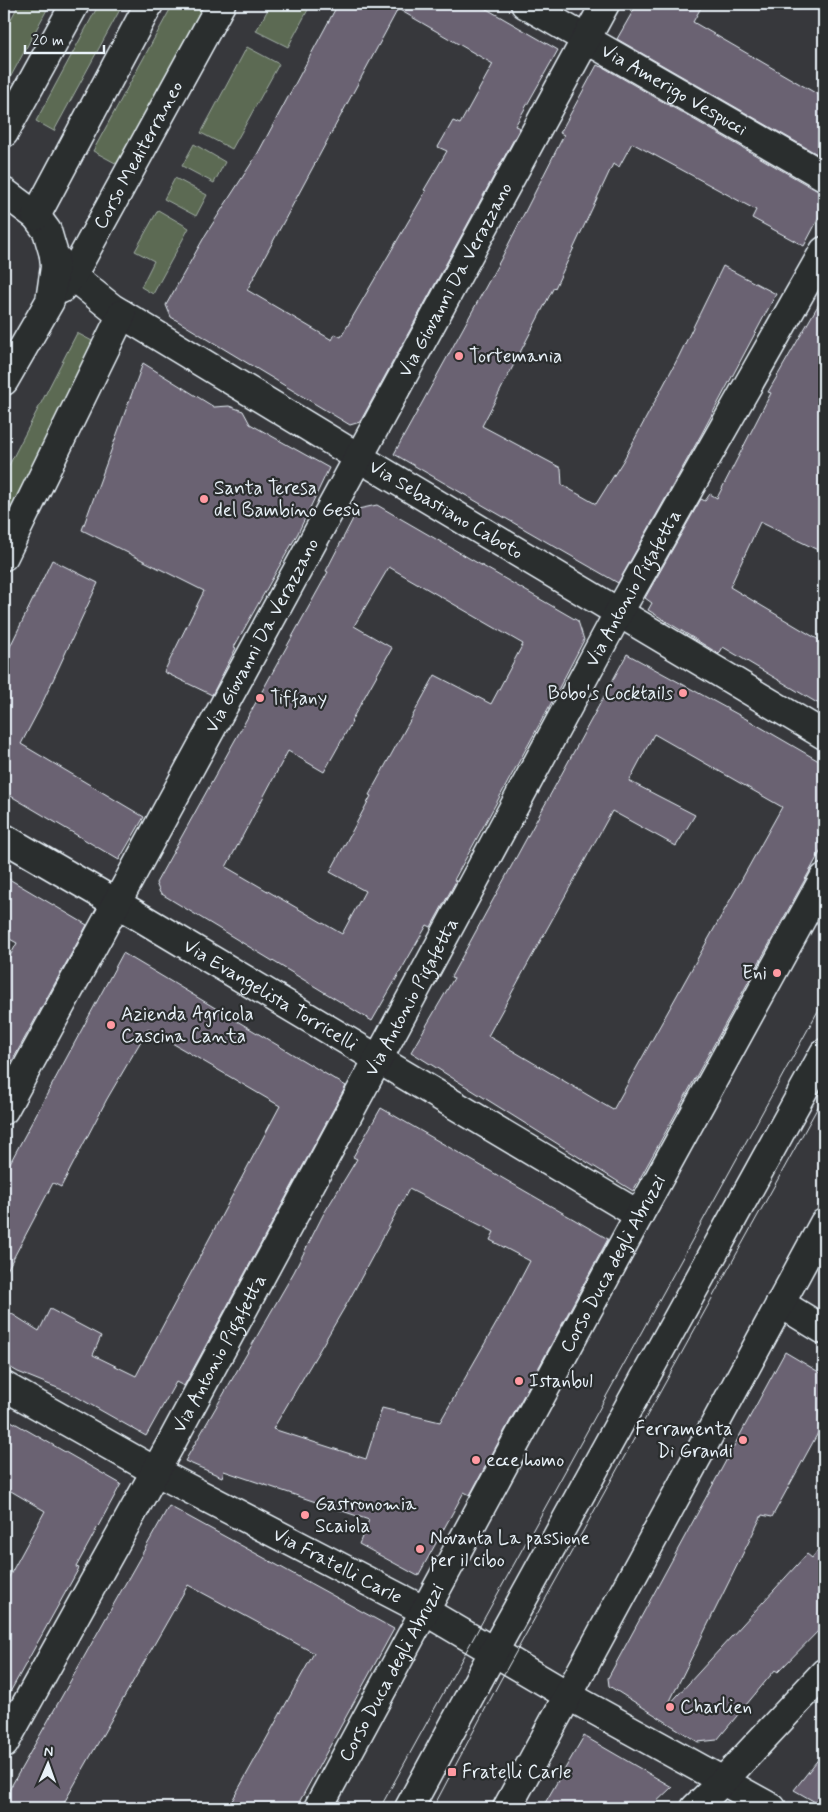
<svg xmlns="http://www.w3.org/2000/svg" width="828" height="1812" font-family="Mynerve,sans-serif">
	<rect width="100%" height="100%" fill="#37383c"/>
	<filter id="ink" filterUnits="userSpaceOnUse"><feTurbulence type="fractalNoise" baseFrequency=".02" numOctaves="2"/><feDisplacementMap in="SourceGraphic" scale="10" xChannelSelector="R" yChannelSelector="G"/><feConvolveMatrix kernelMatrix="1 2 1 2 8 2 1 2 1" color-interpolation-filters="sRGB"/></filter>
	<g filter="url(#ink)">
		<g fill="#5c6b53" stroke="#a2aea6">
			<polygon points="19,4 50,4 4,89 4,32"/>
			<polygon points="99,4 123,4 54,131 36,121"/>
			<polygon points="173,4 207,4 119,165 93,151"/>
			<polygon points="271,4 311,4 288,47 256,31"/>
			<polygon points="247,47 279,64 232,149 201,133"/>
			<polygon points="194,144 225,162 214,183 182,166"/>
			<polygon points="175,178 207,195 196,216 164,199"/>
			<polygon points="158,210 189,228 153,294 141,287 154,261 135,251"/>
			<polygon points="77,333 94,342 4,535 4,475"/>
		</g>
		<g fill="#6b6272" stroke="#e8f1f8" fill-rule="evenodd">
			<path d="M338,4H478L558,50L515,126L520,128L360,422L350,425L171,317L166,305L206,234L258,153ZM398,9L493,64L460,124L453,121L438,147L447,151L424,190L426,191L341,337L335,334L332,340L247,290Z"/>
			<polygon points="637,4 703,4 693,22 824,98 824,158 617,39"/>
			<polygon points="597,65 601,67 601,66 816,190 824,192 824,208 804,246 752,218 756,210 632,143 619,167 613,164 555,288 554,287 482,426 561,468 562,485 596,504 623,461 678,358 723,266 776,294 701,435 618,583 394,454 501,259 564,135 560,133"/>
			<polygon points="824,295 824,553 760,522 730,587 824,643 824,707 723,647 719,654 648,610 652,603 645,598 701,499 705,501 710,494 717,498 771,393 768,392"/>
			<polygon points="143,363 214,407 229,406 243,411 250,424 329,468 298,533 234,647 236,648 212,695 164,672 204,591 82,530"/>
			<path d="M377,505L578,621L584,640L549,707L454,880L456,881L431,927L427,925L372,1021L160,893L156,883L328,572L326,571L358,509ZM389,567L523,644L491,704L435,675L369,795L371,796L330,872L365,891L342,934L226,867L288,751L324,772L352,722L351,721L392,648L354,626Z"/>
			<polygon points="52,560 98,583 40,708 21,744 144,817 119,860 4,792 4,659"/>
			<path d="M627,654L750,721L824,764V845L633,1191L411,1052L454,978L451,977ZM654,734L782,807L613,1110L488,1036L612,811L676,846L695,815L629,781Z"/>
			<polygon points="4,876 87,925 4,1076 4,967 17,943 4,936"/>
			<polygon points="123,953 346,1086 184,1386 176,1382 146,1436 70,1393 18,1372 4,1364 4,1309 39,1331 50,1309 101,1336 93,1355 136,1376 280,1106 148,1029 107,1099 61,1187 53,1183 4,1276 4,1174"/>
			<path d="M381,1108L608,1239L470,1495L464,1492L418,1576L359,1544L369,1520L224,1471L222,1477L185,1461L294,1272L323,1215L357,1159L353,1157ZM409,1189L494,1232L490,1240L530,1261L509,1301L440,1422L382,1408L366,1459L273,1429L349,1300Z"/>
			<polygon points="785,1352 824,1375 824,1422 772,1517 762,1515 667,1707 807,1554 812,1558 824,1542 824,1625 778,1672 775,1670 717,1740 698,1742 609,1686 608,1678"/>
			<polygon points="4,1417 121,1484 76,1567 79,1568 4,1703 4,1586 45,1511 4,1487"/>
			<polygon points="169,1506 394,1629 296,1808 228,1808 314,1653 188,1585 61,1808 4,1808 4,1799"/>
			<polygon points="584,1736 672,1787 650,1808 542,1808"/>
			<polygon points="824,1752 824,1807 794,1790"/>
		</g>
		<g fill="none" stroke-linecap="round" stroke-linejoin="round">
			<g stroke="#e8f1f8" stroke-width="31">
				<g id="street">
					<path id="s1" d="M525,4L824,176"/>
					<path id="s2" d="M54,255L72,276L112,308L358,457L824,735"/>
					<path id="s3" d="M61,289L72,276L221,4"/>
					<polyline points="4,556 122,314"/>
					<path id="s4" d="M4,838L135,914L639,1215"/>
					<path id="s5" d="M4,1110L605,4"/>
					<polyline points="780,1303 824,1330"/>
					<path id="s6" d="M4,1386L155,1471L425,1611L569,1696L772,1808"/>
					<path id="s7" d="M4,1744L170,1445L619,612L824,251"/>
					<path id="s8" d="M318,1808L639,1215L824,878"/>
					<polyline points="507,1808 824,1223"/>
					<polyline points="695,1808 723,1781 824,1673"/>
				</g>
			</g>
			<g stroke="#e8f1f8" stroke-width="31">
				<g id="secondary">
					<polyline points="4,133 75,4"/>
					<polyline points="4,192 36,216 47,231 54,255 55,267 50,301 4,381"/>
					<polyline points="36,216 149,4"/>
					<polyline points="409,1808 494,1651 824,1053"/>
				</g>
			</g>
			<use href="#street" stroke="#2a2d2e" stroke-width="28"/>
			<use href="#secondary" stroke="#2a2d2e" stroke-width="28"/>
			<g stroke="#e8f1f8" stroke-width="1">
				<polyline points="380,1808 824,1000"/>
				<polyline points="433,1808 500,1681 824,1096"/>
			</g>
		</g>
	</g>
	<g fill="#ff9aa2" stroke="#2a2d2e" stroke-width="2">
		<circle cx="459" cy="356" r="5"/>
		<circle cx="204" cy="499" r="5"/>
		<circle cx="683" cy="693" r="5"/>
		<circle cx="260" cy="698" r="5"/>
		<circle cx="777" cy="973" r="5"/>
		<circle cx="111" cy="1025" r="5"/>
		<circle cx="519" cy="1381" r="5"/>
		<circle cx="743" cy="1440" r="5"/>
		<circle cx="476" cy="1460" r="5"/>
		<circle cx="305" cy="1515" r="5"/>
		<circle cx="420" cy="1549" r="5"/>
		<circle cx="670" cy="1707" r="5"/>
		<rect x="447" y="1767" width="10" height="10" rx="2.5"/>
	</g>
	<g text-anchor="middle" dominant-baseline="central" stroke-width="4.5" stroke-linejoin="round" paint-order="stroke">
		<g font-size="19" fill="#e8f1f8" stroke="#2a2d2e">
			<text stroke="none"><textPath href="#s1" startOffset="172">Via Amerigo Vespucci</textPath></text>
			<text stroke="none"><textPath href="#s3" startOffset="155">Corso Mediterraneo</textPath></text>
			<text stroke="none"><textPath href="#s5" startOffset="945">Via Giovanni Da Verazzano</textPath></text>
			<text stroke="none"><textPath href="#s2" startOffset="469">Via Sebastiano Caboto</textPath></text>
			<text stroke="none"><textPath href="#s7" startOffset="1316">Via Antonio Pigafetta</textPath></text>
			<text stroke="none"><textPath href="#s5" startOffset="540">Via Giovanni Da Verazzano</textPath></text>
			<text stroke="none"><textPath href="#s4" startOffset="309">Via Evangelista Torricelli</textPath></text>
			<text stroke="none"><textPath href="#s7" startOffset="851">Via Antonio Pigafetta</textPath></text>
			<text stroke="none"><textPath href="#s8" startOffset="619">Corso Duca degli Abruzzi</textPath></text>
			<text stroke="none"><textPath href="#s7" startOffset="446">Via Antonio Pigafetta</textPath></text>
			<text stroke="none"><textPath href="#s6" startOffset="379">Via Fratelli Carle</textPath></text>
			<text stroke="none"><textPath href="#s8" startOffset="154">Corso Duca degli Abruzzi</textPath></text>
		</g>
		<g font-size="19" fill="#e8f1f8" stroke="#2a2d2e" text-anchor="start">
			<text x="469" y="356">Tortemania</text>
			<text x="214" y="488">Santa Teresa<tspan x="214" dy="22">del Bambino Gesù</tspan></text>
			<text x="673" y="693" text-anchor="end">Bobo's Cocktails</text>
			<text x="270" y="698">Tiffany</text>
			<text x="767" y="973" text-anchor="end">Eni</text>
			<text x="121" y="1014">Azienda Agricola<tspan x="121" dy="22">Cascina Canta</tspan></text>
			<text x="529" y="1381">Istanbul</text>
			<text x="733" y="1429" text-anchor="end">Ferramenta<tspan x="733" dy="22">Di Grandi</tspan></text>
			<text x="486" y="1460">ecce homo</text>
			<text x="315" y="1504">Gastronomia<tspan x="315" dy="22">Scaiola</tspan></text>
			<text x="430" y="1538">Novanta La passione<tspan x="430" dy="22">per il cibo</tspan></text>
			<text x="680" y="1707">Charlien</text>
			<text x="462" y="1772">Fratelli Carle</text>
		</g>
	</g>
	<rect width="828" height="1812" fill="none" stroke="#2a2d2e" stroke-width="20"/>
	<rect x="10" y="10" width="808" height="1792" fill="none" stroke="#e8f1f8" stroke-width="2" filter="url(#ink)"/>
	<g transform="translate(48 1764) rotate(2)" stroke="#2a2d2e" stroke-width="4" paint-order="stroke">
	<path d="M0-4L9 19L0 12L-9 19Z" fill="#e8f1f8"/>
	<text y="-8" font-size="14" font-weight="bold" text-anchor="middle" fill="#e8f1f8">N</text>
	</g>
	<path d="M25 45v8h79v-8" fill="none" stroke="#e8f1f8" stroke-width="2.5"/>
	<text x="32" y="45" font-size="15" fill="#e8f1f8" stroke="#2a2d2e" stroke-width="4" paint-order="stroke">20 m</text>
</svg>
